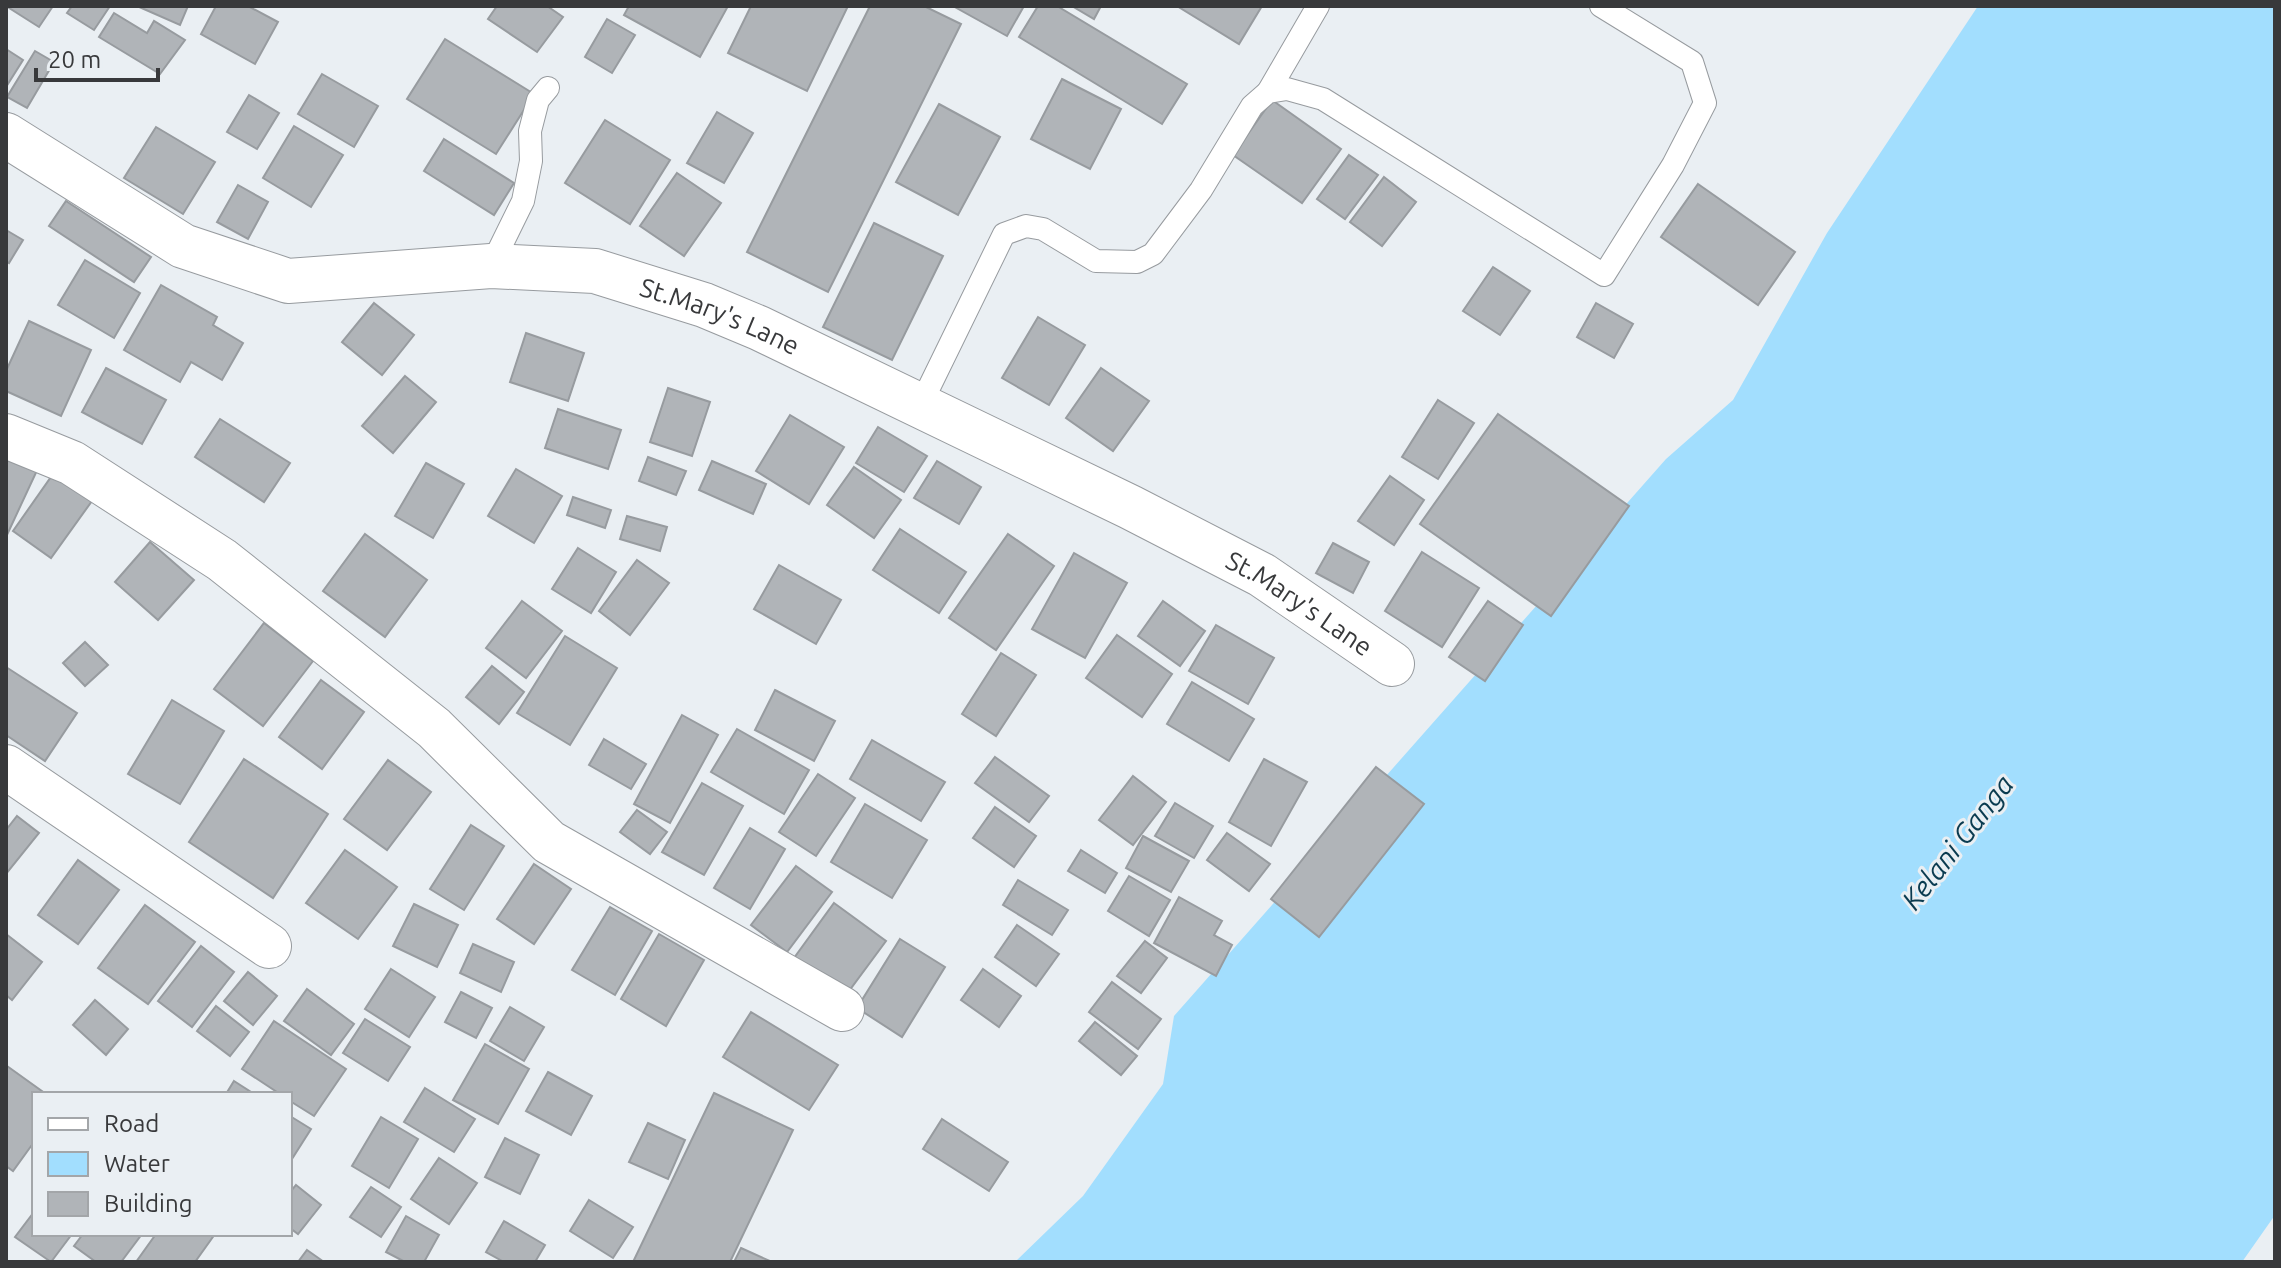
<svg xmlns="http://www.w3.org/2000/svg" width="2281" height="1268" font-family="Ubuntu,sans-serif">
	<rect width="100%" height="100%" fill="#eaeff3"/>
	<polygon fill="#a2defe" points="1978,6 2275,6 2275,1215 2242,1262 1015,1262 1083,1196 1163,1084 1174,1016 1666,459 1733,400 1827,233"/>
	<g fill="#b0b4b8" stroke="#979b9f" stroke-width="2">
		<polygon points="6,6 53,6 39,27"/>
		<polygon points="72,6 110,6 94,30 67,13"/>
		<polygon points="137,6 188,6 180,25"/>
		<polygon points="216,6 248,6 278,22 255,64 201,34"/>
		<polygon points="497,6 547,6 563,17 537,52 488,19"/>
		<polygon points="629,6 728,6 700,57 624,15"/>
		<polygon points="751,6 848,6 807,91 728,53"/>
		<polygon points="870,6 924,6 961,24 828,292 747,252"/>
		<polygon points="953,6 1024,6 1007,36"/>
		<polygon points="1038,6 1057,6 1187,84 1162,124 1019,37"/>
		<polygon points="1072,6 1101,6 1094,19"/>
		<polygon points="1177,6 1262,6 1239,44"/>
		<polygon points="114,13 147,33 154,21 185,40 160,74 99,37"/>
		<polygon points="607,19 635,35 612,73 585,57"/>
		<polygon points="445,39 534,94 496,154 407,99"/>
		<polygon points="6,49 23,60 6,87"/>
		<polygon points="35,51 54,62 27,108 7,97"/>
		<polygon points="322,74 378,106 354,147 298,114"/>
		<polygon points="1062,79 1121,109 1090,169 1031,139"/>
		<polygon points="249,95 279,113 257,149 227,132"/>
		<polygon points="1272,100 1341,149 1302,203 1233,155"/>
		<polygon points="939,104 1000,137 958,215 896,182"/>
		<polygon points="717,112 753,133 724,183 687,163"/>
		<polygon points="605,120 670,160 630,224 565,183"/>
		<polygon points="294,126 343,155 311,207 263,178"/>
		<polygon points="156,127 215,162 183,214 124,178"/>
		<polygon points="444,139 514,183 494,215 424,171"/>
		<polygon points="1349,155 1378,175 1345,219 1317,199"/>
		<polygon points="677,173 721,203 684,256 640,226"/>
		<polygon points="1384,177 1416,202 1382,246 1350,222"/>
		<polygon points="1698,184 1795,252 1758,305 1661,237"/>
		<polygon points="238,185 268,202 248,239 217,222"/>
		<polygon points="66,201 151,257 134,282 49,226"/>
		<polygon points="874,223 943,256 892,360 823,327"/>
		<polygon points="6,230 23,240 9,263 6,261"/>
		<polygon points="85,260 140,293 114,338 58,305"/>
		<polygon points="1493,267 1530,291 1500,335 1463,311"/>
		<polygon points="161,285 217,317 213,325 243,343 222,380 191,362 180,382 124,350"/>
		<polygon points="374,303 414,335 382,375 342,342"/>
		<polygon points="1596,303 1633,324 1614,358 1577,337"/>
		<polygon points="1038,317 1085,345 1049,405 1002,378"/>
		<polygon points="29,321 91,350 61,416 6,391 6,371"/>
		<polygon points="526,333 584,353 568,401 510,382"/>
		<polygon points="106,368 166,400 142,444 82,412"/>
		<polygon points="1101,368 1149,401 1113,451 1066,418"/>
		<polygon points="405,376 436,402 393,453 362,426"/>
		<polygon points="668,388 710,402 692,456 650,442"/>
		<polygon points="1438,400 1474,423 1438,479 1402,457"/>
		<polygon points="558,409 621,430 608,469 545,448"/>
		<polygon points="1498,414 1629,506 1551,616 1420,524"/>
		<polygon points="790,415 844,447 809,504 756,471"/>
		<polygon points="220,419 290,463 264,502 195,457"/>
		<polygon points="878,427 927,456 904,492 856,463"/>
		<polygon points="6,448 40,464 6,537"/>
		<polygon points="648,457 686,471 676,495 639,481"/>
		<polygon points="712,461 766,484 753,514 699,490"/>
		<polygon points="937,461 981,487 959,524 914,498"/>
		<polygon points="426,463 464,484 433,538 395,516"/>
		<polygon points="58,467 97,494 51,558 13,531"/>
		<polygon points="854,467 901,500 874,538 827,505"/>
		<polygon points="516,469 562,496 534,543 488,516"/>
		<polygon points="1390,476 1424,500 1394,545 1358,521"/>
		<polygon points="573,497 611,510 605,528 567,515"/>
		<polygon points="627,516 667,527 660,551 620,539"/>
		<polygon points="900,529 966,572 939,613 873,570"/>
		<polygon points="365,534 427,580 385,637 323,591"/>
		<polygon points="1008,534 1054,566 996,650 949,618"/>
		<polygon points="150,542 194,580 158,620 115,582"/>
		<polygon points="1333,543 1369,562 1353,593 1316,573"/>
		<polygon points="578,548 616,572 591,613 552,589"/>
		<polygon points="1422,552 1479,588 1442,647 1385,611"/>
		<polygon points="1074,553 1127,583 1085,658 1032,629"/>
		<polygon points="637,560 669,583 630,635 599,611"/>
		<polygon points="779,565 841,600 816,644 754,609"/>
		<polygon points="522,601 562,631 526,678 486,648"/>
		<polygon points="1163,601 1205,631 1180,666 1138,636"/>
		<polygon points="1488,601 1523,625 1485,681 1449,657"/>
		<polygon points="264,623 313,661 263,726 214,689"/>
		<polygon points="1216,625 1274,658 1248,704 1189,671"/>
		<polygon points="1117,635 1172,674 1142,717 1086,678"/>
		<polygon points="565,636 617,668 570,745 517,713"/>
		<polygon points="85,642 108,665 85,686 63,663"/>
		<polygon points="1001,653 1036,675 996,736 962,714"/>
		<polygon points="492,666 524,692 499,724 466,697"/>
		<polygon points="6,667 77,713 45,761 6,735"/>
		<polygon points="321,680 364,712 322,769 279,737"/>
		<polygon points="1192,682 1254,719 1229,761 1167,724"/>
		<polygon points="775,690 835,721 814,761 755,730"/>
		<polygon points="172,700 224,731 180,804 128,774"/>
		<polygon points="682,715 718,735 670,823 634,804"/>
		<polygon points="737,729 809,770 784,814 711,772"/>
		<polygon points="604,739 646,764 631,789 589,765"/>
		<polygon points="872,740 945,782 921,821 850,779"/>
		<polygon points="995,757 1049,796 1029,822 975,783"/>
		<polygon points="244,759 328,814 273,898 189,842"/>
		<polygon points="1264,759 1307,782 1271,846 1229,822"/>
		<polygon points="388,760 431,792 387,850 344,819"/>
		<polygon points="1376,767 1424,804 1319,937 1271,899"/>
		<polygon points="818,774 855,798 816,856 779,832"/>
		<polygon points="1133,776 1166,802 1133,845 1099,820"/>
		<polygon points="702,783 743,806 704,875 662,852"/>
		<polygon points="1175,803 1213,826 1194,858 1155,836"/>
		<polygon points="865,804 927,840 892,898 831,862"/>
		<polygon points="995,807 1036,836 1014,867 973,838"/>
		<polygon points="637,810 667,832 650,854 620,832"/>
		<polygon points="17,816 39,833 6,874 6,830"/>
		<polygon points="471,825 504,846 464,910 430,889"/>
		<polygon points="750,828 785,849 750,909 714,888"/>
		<polygon points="1227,833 1270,864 1249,891 1207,860"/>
		<polygon points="1143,836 1189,861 1171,892 1126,868"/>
		<polygon points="345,850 397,887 358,939 306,903"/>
		<polygon points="1081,850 1117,873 1105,893 1068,871"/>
		<polygon points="78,860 119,890 78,944 38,915"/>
		<polygon points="534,864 571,889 534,944 497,919"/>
		<polygon points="796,866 832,892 787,952 751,925"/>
		<polygon points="1129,876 1170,900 1149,936 1108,911"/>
		<polygon points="1018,880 1068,910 1052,935 1003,905"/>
		<polygon points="1179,897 1222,921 1214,935 1232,945 1216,976 1154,943"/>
		<polygon points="834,903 886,941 846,995 794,958"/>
		<polygon points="414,904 458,925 437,967 393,946"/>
		<polygon points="145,905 195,942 148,1004 98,968"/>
		<polygon points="610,907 652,931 615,995 572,970"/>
		<polygon points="1017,925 1059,954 1036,986 995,957"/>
		<polygon points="6,934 42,962 12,1000 6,995"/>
		<polygon points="659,934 704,960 666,1026 621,999"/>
		<polygon points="900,939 945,967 902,1037 857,1008"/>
		<polygon points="1145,941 1167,958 1141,993 1117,976"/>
		<polygon points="473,944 514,962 501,992 460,973"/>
		<polygon points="201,946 234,972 192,1027 158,1001"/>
		<polygon points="391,969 435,997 409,1037 365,1009"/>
		<polygon points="983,969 1021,996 999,1027 961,1000"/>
		<polygon points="248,972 277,996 253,1025 224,1001"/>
		<polygon points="1112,982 1161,1019 1138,1049 1089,1012"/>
		<polygon points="307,989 354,1024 331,1055 284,1021"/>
		<polygon points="461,992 492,1008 476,1038 445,1022"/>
		<polygon points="95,1000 128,1029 106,1055 73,1025"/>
		<polygon points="216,1006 249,1032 230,1056 197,1031"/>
		<polygon points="510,1007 544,1027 524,1061 490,1041"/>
		<polygon points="751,1012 838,1065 809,1110 723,1057"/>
		<polygon points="365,1019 410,1047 388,1081 343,1053"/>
		<polygon points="274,1021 346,1069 314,1116 290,1101 290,1094 280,1094 242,1069"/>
		<polygon points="1095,1022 1137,1056 1121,1075 1079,1041"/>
		<polygon points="485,1044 529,1069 498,1124 453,1100"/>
		<polygon points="7,1066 46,1094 34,1094 34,1142 13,1171 6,1166"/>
		<polygon points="548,1072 592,1096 571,1135 526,1111"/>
		<polygon points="234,1081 254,1094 226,1094"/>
		<polygon points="425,1088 475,1119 454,1152 404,1122"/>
		<polygon points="714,1093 793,1130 730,1262 633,1262"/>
		<polygon points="290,1116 311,1129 290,1162"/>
		<polygon points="381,1117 418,1139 389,1188 352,1166"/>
		<polygon points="942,1119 1008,1162 989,1191 923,1149"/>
		<polygon points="648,1123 685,1140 668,1179 629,1162"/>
		<polygon points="505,1138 539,1155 520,1194 485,1177"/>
		<polygon points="439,1158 477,1183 449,1224 411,1199"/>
		<polygon points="296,1185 321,1205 298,1234 290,1228 290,1192"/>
		<polygon points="371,1187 401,1207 381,1237 350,1217"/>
		<polygon points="589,1200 633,1227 613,1258 570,1231"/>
		<polygon points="34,1212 34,1234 72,1234 51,1262 15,1237"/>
		<polygon points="406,1216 439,1235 424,1262 405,1262 386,1252"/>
		<polygon points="504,1221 545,1245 535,1262 504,1262 486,1252"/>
		<polygon points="83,1234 142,1234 121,1262 96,1262 74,1246"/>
		<polygon points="156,1234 215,1234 195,1262 136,1262"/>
		<polygon points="741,1248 772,1262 734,1262"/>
		<polygon points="307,1250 324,1262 298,1262"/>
	</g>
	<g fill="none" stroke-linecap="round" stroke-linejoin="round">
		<g stroke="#979b9f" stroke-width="24">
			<g id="lane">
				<polyline points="1268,92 1318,6"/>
				<polyline points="491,266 523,201 531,161 530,131 538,100 548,88"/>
				<polyline points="920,406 1004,234 1026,226 1043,229 1096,261 1137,262 1153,254 1201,190 1252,106 1268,92 1287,89 1323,99 1604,275 1673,165 1705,103 1692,62 1601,6"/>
			</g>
		</g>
		<g stroke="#979b9f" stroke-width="46">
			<g id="street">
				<path id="s1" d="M6,135L183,246L288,281L491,266L595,271L704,305L759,328L1130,507L1262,575L1392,664"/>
				<polyline points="6,436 72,463 222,560 434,728 549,842 842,1009"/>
				<polyline points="6,767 269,946"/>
			</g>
		</g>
		<use href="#lane" stroke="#fff" stroke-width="22"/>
		<use href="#street" stroke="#fff" stroke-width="44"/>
	</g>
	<g text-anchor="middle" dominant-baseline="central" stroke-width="6" stroke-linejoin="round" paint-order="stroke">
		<g font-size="26" fill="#38393b" stroke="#eaeff3">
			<text stroke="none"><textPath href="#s1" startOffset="760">St.Mary's Lane</textPath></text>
			<text stroke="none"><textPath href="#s1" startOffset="1408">St.Mary's Lane</textPath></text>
		</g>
		<g font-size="28" font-style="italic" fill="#0a3b50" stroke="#eaeff3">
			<text transform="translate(1957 842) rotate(-52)">Kelani Ganga</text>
		</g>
	</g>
	<rect width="2281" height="1268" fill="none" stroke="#38393b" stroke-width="16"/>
	<rect x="32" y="1092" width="260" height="144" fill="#eaeff3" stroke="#a3a6a9" stroke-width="2"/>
	<rect x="48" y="1118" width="40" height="12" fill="#ffffff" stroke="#a3a6a9" stroke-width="2"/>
	<text x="104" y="1132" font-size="24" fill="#38393b">Road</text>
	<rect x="48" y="1152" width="40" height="24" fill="#a2defe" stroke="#a3a6a9" stroke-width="2"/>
	<text x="104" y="1172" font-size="24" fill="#38393b">Water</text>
	<rect x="48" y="1192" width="40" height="24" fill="#b0b4b8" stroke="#a3a6a9" stroke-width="2"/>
	<text x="104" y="1212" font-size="24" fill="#38393b">Building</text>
	<path d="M36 68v12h122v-12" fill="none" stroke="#38393b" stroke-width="4"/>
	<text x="48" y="68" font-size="24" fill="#38393b" stroke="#eaeff3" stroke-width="6" paint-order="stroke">20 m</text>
</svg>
